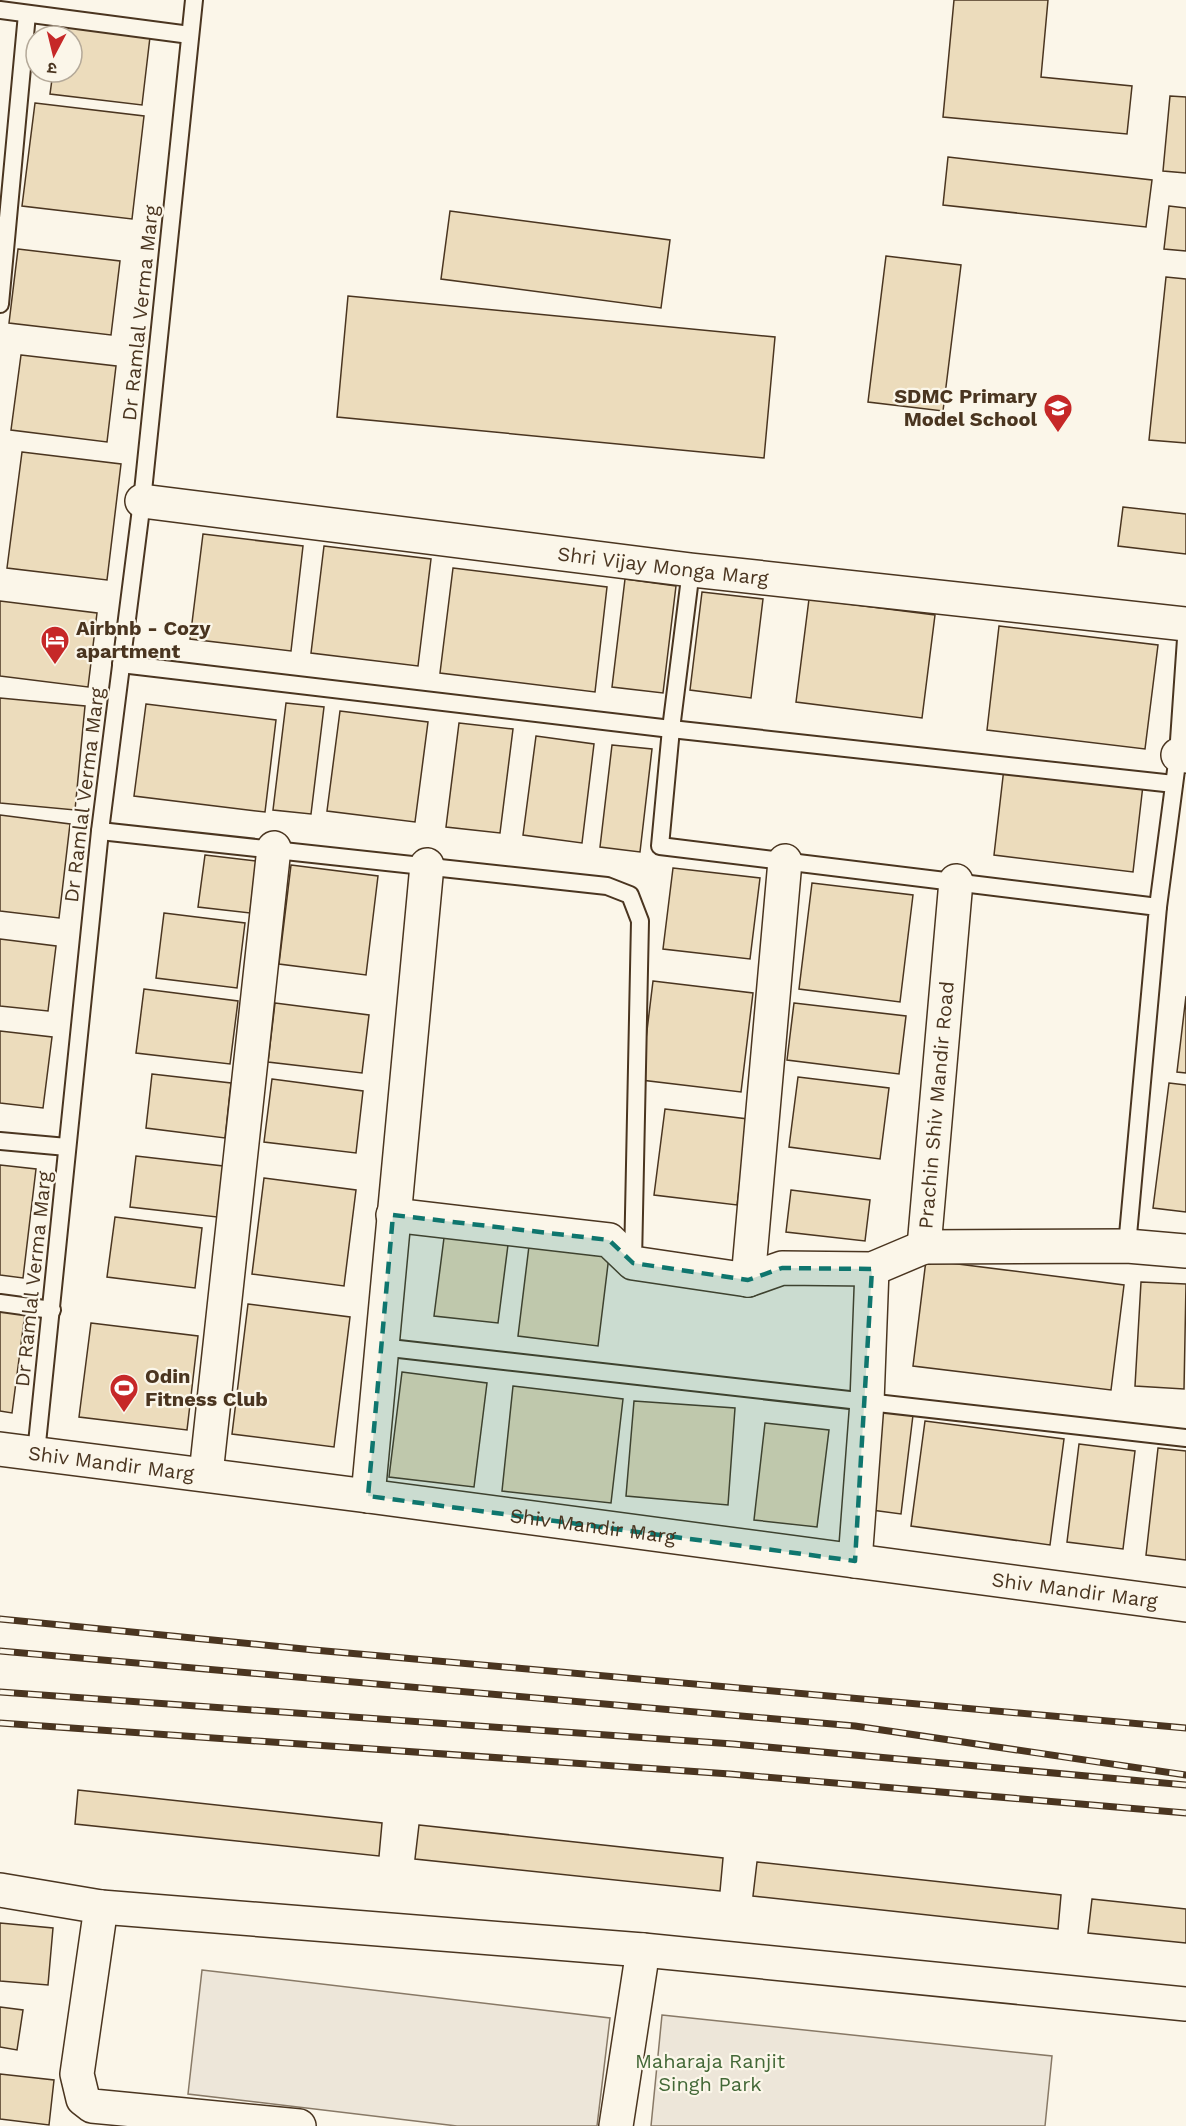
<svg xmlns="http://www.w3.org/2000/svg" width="1186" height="2126" font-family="'Work Sans','Noto Sans Devanagari',sans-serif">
	<rect width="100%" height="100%" fill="#fbf6e9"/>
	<g fill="#ede6d9" stroke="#887966" stroke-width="1.5">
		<polygon points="202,1970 610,2018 597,2126 457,2126 188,2094"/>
		<polygon points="662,2015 1052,2056 1045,2126 651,2126"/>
	</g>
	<g fill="#ecdcbc" stroke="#4a3520" stroke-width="1.5">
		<polygon points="954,0 1048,0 1041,77 1132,86 1127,134 943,117"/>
		<polygon points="58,26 150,37 142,105 50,94 53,72 72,72 72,36 57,36"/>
		<polygon points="1170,96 1186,97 1186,173 1163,171"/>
		<polygon points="35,103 144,116 132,219 22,206"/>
		<polygon points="948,157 1152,180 1146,227 943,205"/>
		<polygon points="1169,206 1186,208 1186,251 1164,249"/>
		<polygon points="450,211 670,240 661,308 441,279"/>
		<polygon points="18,249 120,261 111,335 9,323"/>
		<polygon points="886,256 961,265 943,411 868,402"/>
		<polygon points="1166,277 1186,279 1186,443 1149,440"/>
		<polygon points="348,296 775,337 764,458 337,417"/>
		<polygon points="21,355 116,366 107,442 11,430"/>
		<polygon points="22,452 121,464 107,580 7,568"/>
		<polygon points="1123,507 1186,514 1186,554 1118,546"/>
		<polygon points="203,534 303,546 291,651 190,639"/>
		<polygon points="324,546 431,559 418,666 311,653"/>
		<polygon points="453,568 607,587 595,692 440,673"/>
		<polygon points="625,579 676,586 663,693 612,687"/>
		<polygon points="702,592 763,599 751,698 690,690"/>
		<polygon points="809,599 935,615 922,718 796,702"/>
		<polygon points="0,601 97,613 88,687 0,676"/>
		<polygon points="999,626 1158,645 1145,749 987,730"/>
		<polygon points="0,698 85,706 75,810 0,803"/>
		<polygon points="286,703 324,707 311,814 273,810"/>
		<polygon points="146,704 276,720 265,812 134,796"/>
		<polygon points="340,711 428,722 415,822 327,811"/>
		<polygon points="459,723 513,729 500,833 446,827"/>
		<polygon points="536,736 594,744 582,843 523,835"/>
		<polygon points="612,745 652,749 640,852 600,847"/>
		<polygon points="1004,768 1143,785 1133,872 994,855"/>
		<polygon points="0,815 70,824 59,918 0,911"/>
		<polygon points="205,855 256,861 250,913 198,907"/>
		<polygon points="291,865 378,876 366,975 279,964"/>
		<polygon points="673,868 760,878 750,959 663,949"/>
		<polygon points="812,883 913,895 900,1002 799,989"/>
		<polygon points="164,913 245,923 237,988 156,978"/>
		<polygon points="0,939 56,946 48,1011 0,1006"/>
		<polygon points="653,981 753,993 741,1092 641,1080"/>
		<polygon points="144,989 238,1001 230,1064 136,1053"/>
		<polygon points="1186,996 1186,1073 1177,1072"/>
		<polygon points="275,1003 369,1015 362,1073 268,1062"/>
		<polygon points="794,1003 906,1016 899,1074 787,1060"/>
		<polygon points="0,1031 52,1037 43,1108 0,1103"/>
		<polygon points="152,1074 231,1083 225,1138 146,1128"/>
		<polygon points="798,1077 889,1088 880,1159 789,1147"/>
		<polygon points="272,1079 363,1091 356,1153 264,1142"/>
		<polygon points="1169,1083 1186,1085 1186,1212 1153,1208"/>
		<polygon points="665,1109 748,1119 737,1205 654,1195"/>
		<polygon points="136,1156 223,1166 217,1217 130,1207"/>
		<polygon points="0,1165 36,1169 23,1278 0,1275"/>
		<polygon points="264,1178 356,1190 344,1286 252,1274"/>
		<polygon points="791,1190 870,1200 865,1241 786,1232"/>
		<polygon points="115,1217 202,1228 195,1288 107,1277"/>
		<polygon points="445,1230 509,1237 498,1323 434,1316"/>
		<polygon points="529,1246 609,1256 598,1346 518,1336"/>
		<polygon points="926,1260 1124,1285 1111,1390 913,1366"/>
		<polygon points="1141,1282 1186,1284 1184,1389 1135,1386"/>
		<polygon points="248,1304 350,1317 334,1447 232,1434"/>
		<polygon points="0,1310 25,1313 12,1413 0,1411"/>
		<polygon points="91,1323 198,1336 187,1430 79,1417"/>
		<polygon points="402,1372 487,1383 474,1487 389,1477"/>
		<polygon points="513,1386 623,1399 611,1503 502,1491"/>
		<polygon points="634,1401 735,1408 728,1505 626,1496"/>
		<polygon points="876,1410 913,1415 901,1514 864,1509"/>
		<polygon points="925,1421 1064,1439 1050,1545 911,1526"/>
		<polygon points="765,1423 829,1430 817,1527 754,1520"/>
		<polygon points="1079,1444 1135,1451 1123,1549 1067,1542"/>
		<polygon points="1158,1448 1186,1451 1186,1560 1146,1555"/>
		<polygon points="78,1790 382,1823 379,1856 75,1824"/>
		<polygon points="419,1825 723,1858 720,1891 415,1859"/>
		<polygon points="757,1862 1061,1895 1058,1929 753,1896"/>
		<polygon points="1092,1899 1186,1909 1186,1943 1088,1933"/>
		<polygon points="0,1923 53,1928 48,1985 0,1981"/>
		<polygon points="0,2007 23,2010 17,2050 0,2047"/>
		<polygon points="0,2074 54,2080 49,2125 0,2119"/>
	</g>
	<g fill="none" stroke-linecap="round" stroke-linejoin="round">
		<g stroke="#4a3520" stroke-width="20">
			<g id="service">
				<polyline points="0,10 190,35"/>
				<polyline points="0,304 27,14"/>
				<polyline points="691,570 671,729 660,846 1158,907 1127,1246"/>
				<polyline points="121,664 671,729 1174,784"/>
				<polyline points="100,831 607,886 630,895 640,921 633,1262"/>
				<polyline points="1158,907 1178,755 1186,639"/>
				<polyline points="0,1141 67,1147"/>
				<polyline points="0,1303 52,1310"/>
				<polyline points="381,1347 1186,1438"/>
				<polyline points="36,1453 100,831 142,501 194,0"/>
			</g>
		</g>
		<g stroke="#4a3520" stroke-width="36">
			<g id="minor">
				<path id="s1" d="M142,501L691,570L1186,624"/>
				<polyline points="1178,755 1186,756"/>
				<polyline points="956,881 924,1247 1127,1246 1186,1251"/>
				<polyline points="393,1215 609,1240 633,1263 748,1280 782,1268 872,1269 924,1247"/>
				<polyline points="748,1280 785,861"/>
				<polyline points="206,1474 274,848"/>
				<polyline points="368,1496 427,865"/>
				<polyline points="855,1561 867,1402 872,1269"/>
				<polyline points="0,1890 101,1907 643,1950 1186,2004"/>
				<polyline points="101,1907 77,2074 83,2099 92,2106 299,2126"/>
				<polyline points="616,2126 643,1950"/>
			</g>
		</g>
		<g stroke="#4a3520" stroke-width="36">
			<g id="tertiary">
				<path id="s2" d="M0,1449L368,1496L1186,1605"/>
			</g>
		</g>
		<use href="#service" stroke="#fbf6e9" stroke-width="16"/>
		<use href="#minor" stroke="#fbf6e9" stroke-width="33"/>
		<use href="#tertiary" stroke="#fbf6e9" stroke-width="33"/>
		<g stroke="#4a3520" stroke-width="7">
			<g id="rail">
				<polyline points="0,1619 314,1650 1186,1728"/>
				<polyline points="0,1651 855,1726 1186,1775"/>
				<polyline points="0,1692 733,1744 1186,1785"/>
				<polyline points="0,1723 730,1774 1186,1813"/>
			</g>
		</g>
		<use href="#rail" stroke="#fbf6e9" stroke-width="4.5" stroke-dasharray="14" stroke-linecap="butt"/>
	</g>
	<path fill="#0f766e" fill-opacity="0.2" stroke="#0f766e" stroke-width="4.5" stroke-dasharray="12 8" stroke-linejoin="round" d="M393,1215L609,1240L633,1263L748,1280L782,1268L872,1269L855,1561L368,1496Z"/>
	<defs>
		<g id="school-pin" transform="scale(1.5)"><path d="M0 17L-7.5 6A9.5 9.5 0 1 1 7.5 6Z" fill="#c62828" stroke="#fbf6e9"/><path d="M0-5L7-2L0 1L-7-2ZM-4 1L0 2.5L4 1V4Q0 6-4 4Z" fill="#fff"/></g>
		<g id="hotel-pin" transform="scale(1.5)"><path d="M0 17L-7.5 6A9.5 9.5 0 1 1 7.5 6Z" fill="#c62828" stroke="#fbf6e9"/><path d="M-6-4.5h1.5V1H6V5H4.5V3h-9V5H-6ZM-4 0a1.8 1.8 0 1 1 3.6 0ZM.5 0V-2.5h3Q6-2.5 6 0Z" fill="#fff"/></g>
		<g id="stadium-pin" transform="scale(1.5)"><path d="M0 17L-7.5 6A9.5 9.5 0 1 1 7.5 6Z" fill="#c62828" stroke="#fbf6e9"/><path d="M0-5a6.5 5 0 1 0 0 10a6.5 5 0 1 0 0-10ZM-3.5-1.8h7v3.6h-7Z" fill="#fff"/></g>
	</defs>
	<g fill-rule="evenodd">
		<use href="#school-pin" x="1058" y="408"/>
		<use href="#hotel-pin" x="55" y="640"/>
		<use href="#stadium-pin" x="124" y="1388"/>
	</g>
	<g text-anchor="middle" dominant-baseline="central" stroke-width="4.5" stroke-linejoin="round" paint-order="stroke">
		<g font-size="20" fill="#4a3520" stroke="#fbf6e9">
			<text transform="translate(140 313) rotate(-84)">Dr Ramlal Verma Marg</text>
			<text stroke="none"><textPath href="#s1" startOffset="525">Shri Vijay Monga Marg</textPath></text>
			<text transform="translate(84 795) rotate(-83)">Dr Ramlal Verma Marg</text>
			<text transform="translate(936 1105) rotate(-85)">Prachin Shiv Mandir Road</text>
			<text transform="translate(33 1279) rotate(-84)">Dr Ramlal Verma Marg</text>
			<text stroke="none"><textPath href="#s2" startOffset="112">Shiv Mandir Marg</textPath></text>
			<text stroke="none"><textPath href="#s2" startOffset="598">Shiv Mandir Marg</textPath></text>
			<text stroke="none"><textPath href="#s2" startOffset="1084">Shiv Mandir Marg</textPath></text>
		</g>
		<g font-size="20" font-weight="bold" fill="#4a3520" stroke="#fbf6e9" text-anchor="start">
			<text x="1037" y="396" text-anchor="end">SDMC Primary<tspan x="1037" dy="23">Model School</tspan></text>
			<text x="76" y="628">Airbnb - Cozy<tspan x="76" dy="23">apartment</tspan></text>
			<text x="145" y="1376">Odin<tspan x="145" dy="23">Fitness Club</tspan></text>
		</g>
		<g font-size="20" fill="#436837" stroke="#fbf6e9">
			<text x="710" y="2061">Maharaja Ranjit<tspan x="710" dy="23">Singh Park</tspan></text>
		</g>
	</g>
	<g transform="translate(54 54) rotate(187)"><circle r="28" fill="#fbf6e9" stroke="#b4a999" stroke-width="1.5"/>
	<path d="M0-4.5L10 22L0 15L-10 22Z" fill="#c62828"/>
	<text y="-9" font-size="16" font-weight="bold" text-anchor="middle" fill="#4a3520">उ</text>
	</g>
</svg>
